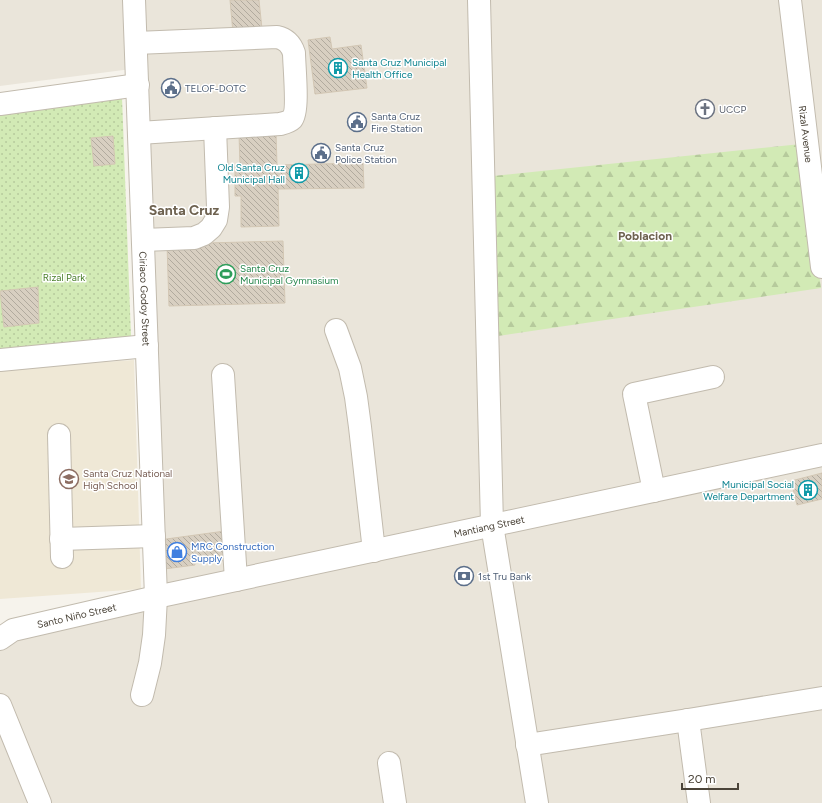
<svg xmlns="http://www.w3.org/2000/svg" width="822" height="803" font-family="Figtree,sans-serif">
	<defs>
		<pattern id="forest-firs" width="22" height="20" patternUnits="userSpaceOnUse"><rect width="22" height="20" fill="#d2eab5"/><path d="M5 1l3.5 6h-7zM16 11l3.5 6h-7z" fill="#b6ca9c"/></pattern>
		<pattern id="park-dots" width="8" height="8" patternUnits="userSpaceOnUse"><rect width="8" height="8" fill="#d2eab5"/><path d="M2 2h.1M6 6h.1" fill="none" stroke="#b6ca9c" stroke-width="1.8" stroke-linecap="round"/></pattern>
		<pattern id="building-back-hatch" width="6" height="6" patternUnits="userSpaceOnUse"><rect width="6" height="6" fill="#d8cfc1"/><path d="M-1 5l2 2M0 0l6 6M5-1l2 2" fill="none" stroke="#b1aa9e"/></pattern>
	</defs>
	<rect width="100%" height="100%" fill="#f6f3ec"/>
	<polygon fill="#eae5da" points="0,0 822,0 822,803 0,803 0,626 155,591 139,68 0,86"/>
	<polygon fill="#efe8d6" points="134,360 141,589 0,599 0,369"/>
	<polygon fill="url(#forest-firs)" points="801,144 821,288 498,336 493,176"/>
	<polygon fill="url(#park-dots)" points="122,97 131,337 0,349 0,115"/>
	<g fill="url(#building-back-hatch)" stroke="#d3c7b4">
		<polygon points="230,0 259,0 262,29 233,33"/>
		<polygon points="330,37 332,49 361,45 367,88 315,94 308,40"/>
		<polygon points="276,133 277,165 363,163 364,188 278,189 279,226 241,227 241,196 235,196 235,166 240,166 239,134"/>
		<polygon points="113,136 115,164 94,166 91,138"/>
		<polygon points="283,241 285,303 169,306 167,244"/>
		<polygon points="38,287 39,323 4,327 0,291"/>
		<polygon points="822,473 822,499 797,505 791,481"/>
		<polygon points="225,531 229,560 220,561 219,555 194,558 195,565 164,569 159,540"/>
	</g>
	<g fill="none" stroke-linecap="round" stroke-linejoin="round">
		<g stroke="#c2bbae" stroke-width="24">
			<g id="minor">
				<path id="s1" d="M134,0L156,597L154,635L150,663L142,695"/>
				<polyline points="479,0 492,525 537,803"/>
				<path id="s2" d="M790,0L822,267"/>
				<path d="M136,43L277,37C286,39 291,44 294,53C294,65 299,111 292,119C289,122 284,123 280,124L139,133"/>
				<polyline points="0,104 138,85"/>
				<polyline points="143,240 194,238 204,234 211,228 216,220 218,207 215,128"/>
				<polyline points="336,330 350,368 356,397 360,427 374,551"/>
				<polyline points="0,360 147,346"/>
				<polyline points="223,375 236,580"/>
				<polyline points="59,435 62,557"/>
				<polyline points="654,491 634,394 713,377"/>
				<polyline points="61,539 154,536"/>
				<path id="s3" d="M0,639L13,630L156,597L822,455"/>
				<polyline points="0,705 40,803"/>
				<polyline points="688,720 699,803"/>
				<polyline points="527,745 688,720 822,698"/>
				<polyline points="389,763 395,803"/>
			</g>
		</g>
		<use href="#minor" stroke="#fff" stroke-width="22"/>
	</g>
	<defs>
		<g id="building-ring" transform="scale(1)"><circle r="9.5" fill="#fff" stroke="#0f9aa8" stroke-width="1.5"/><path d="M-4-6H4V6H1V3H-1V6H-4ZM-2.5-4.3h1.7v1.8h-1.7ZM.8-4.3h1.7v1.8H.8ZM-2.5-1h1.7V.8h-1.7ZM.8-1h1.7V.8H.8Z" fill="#0f9aa8"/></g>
		<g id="civic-ring" transform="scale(1)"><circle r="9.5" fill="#fff" stroke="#5c6f8a" stroke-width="1.5"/><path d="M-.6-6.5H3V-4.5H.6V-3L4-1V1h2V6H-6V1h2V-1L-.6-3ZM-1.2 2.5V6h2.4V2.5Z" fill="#5c6f8a"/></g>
		<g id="church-ring" transform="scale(1)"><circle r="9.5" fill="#fff" stroke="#6b7280" stroke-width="1.5"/><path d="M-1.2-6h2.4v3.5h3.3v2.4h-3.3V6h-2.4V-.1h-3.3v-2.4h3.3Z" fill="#6b7280"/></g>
		<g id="stadium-ring" transform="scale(1)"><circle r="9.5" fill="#fff" stroke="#2e9e5b" stroke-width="1.5"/><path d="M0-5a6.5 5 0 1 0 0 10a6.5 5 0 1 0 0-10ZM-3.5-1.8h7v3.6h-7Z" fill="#2e9e5b"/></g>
		<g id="school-ring" transform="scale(1)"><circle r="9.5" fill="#fff" stroke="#8d6e63" stroke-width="1.5"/><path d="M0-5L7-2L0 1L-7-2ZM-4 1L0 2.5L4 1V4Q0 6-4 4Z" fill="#8d6e63"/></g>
		<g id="shop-ring" transform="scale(1)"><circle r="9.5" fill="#fff" stroke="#3f7fe0" stroke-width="1.5"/><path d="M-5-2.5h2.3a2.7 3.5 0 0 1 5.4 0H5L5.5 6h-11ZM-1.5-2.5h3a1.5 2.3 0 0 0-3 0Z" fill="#3f7fe0"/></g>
		<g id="bank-ring" transform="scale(1)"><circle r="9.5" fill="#fff" stroke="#5c6f8a" stroke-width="1.5"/><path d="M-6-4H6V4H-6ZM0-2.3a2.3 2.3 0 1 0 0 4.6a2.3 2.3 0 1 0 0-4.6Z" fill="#5c6f8a"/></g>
	</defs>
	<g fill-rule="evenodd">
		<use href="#building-ring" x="338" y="68"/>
		<use href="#civic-ring" x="171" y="88"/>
		<use href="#church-ring" x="705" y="109"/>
		<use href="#civic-ring" x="357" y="122"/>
		<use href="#civic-ring" x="321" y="153"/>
		<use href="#building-ring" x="299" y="173"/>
		<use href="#stadium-ring" x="226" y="274"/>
		<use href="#school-ring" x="69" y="479"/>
		<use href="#building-ring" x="808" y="490"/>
		<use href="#shop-ring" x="177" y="552"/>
		<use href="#bank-ring" x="464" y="576"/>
	</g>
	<g text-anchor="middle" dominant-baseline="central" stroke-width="3" stroke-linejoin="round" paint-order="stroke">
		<g font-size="10" fill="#0d838f" stroke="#fff" text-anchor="end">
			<text x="352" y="62" text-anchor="start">Santa Cruz Municipal<tspan x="352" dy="12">Health Office</tspan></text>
			<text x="285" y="167">Old Santa Cruz<tspan x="285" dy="12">Municipal Hall</tspan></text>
			<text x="794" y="484">Municipal Social<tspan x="794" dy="12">Welfare Department</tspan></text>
		</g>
		<g font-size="10" fill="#4e5e75" stroke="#fff" text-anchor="start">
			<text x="185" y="88">TELOF-DOTC</text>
			<text x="371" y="116">Santa Cruz<tspan x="371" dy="12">Fire Station</tspan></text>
			<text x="335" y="147">Santa Cruz<tspan x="335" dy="12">Police Station</tspan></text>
			<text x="478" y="576">1st Tru Bank</text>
		</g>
		<g font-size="10" fill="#5b616d" stroke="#fff" text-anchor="start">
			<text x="719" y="109">UCCP</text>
		</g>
		<g font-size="10" fill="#4b4439" stroke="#fff">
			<text stroke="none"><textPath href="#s2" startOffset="135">Rizal Avenue</textPath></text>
			<text stroke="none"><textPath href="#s1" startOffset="299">Ciriaco Godoy Street</textPath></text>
			<text stroke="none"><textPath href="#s3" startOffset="503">Mantiang Street</textPath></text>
			<text stroke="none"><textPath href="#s3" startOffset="81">Santo Niño Street</textPath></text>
		</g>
		<g font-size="10" fill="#27864d" stroke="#fff" text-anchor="start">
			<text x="240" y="268">Santa Cruz<tspan x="240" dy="12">Municipal Gymnasium</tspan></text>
		</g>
		<g font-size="10" fill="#4a7f2a" stroke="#fff">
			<text x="64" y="277">Rizal Park</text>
		</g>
		<g font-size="10" fill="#785e54" stroke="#fff" text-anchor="start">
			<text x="83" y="473">Santa Cruz National<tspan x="83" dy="12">High School</tspan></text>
		</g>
		<g font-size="10" fill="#366cbe" stroke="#fff" text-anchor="start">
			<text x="191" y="546">MRC Construction<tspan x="191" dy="12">Supply</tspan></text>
		</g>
		<g font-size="12" font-weight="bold" fill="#6e6250" stroke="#fff">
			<text x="645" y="236">Poblacion</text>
		</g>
		<g font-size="14" font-weight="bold" fill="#6e6250" stroke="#fff">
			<text x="184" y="210">Santa Cruz</text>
		</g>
	</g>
	<path d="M682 783v6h56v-6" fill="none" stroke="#4b4439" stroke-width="2"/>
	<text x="688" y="783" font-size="12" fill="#4b4439" stroke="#ffffff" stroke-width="3" paint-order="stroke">20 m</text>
</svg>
